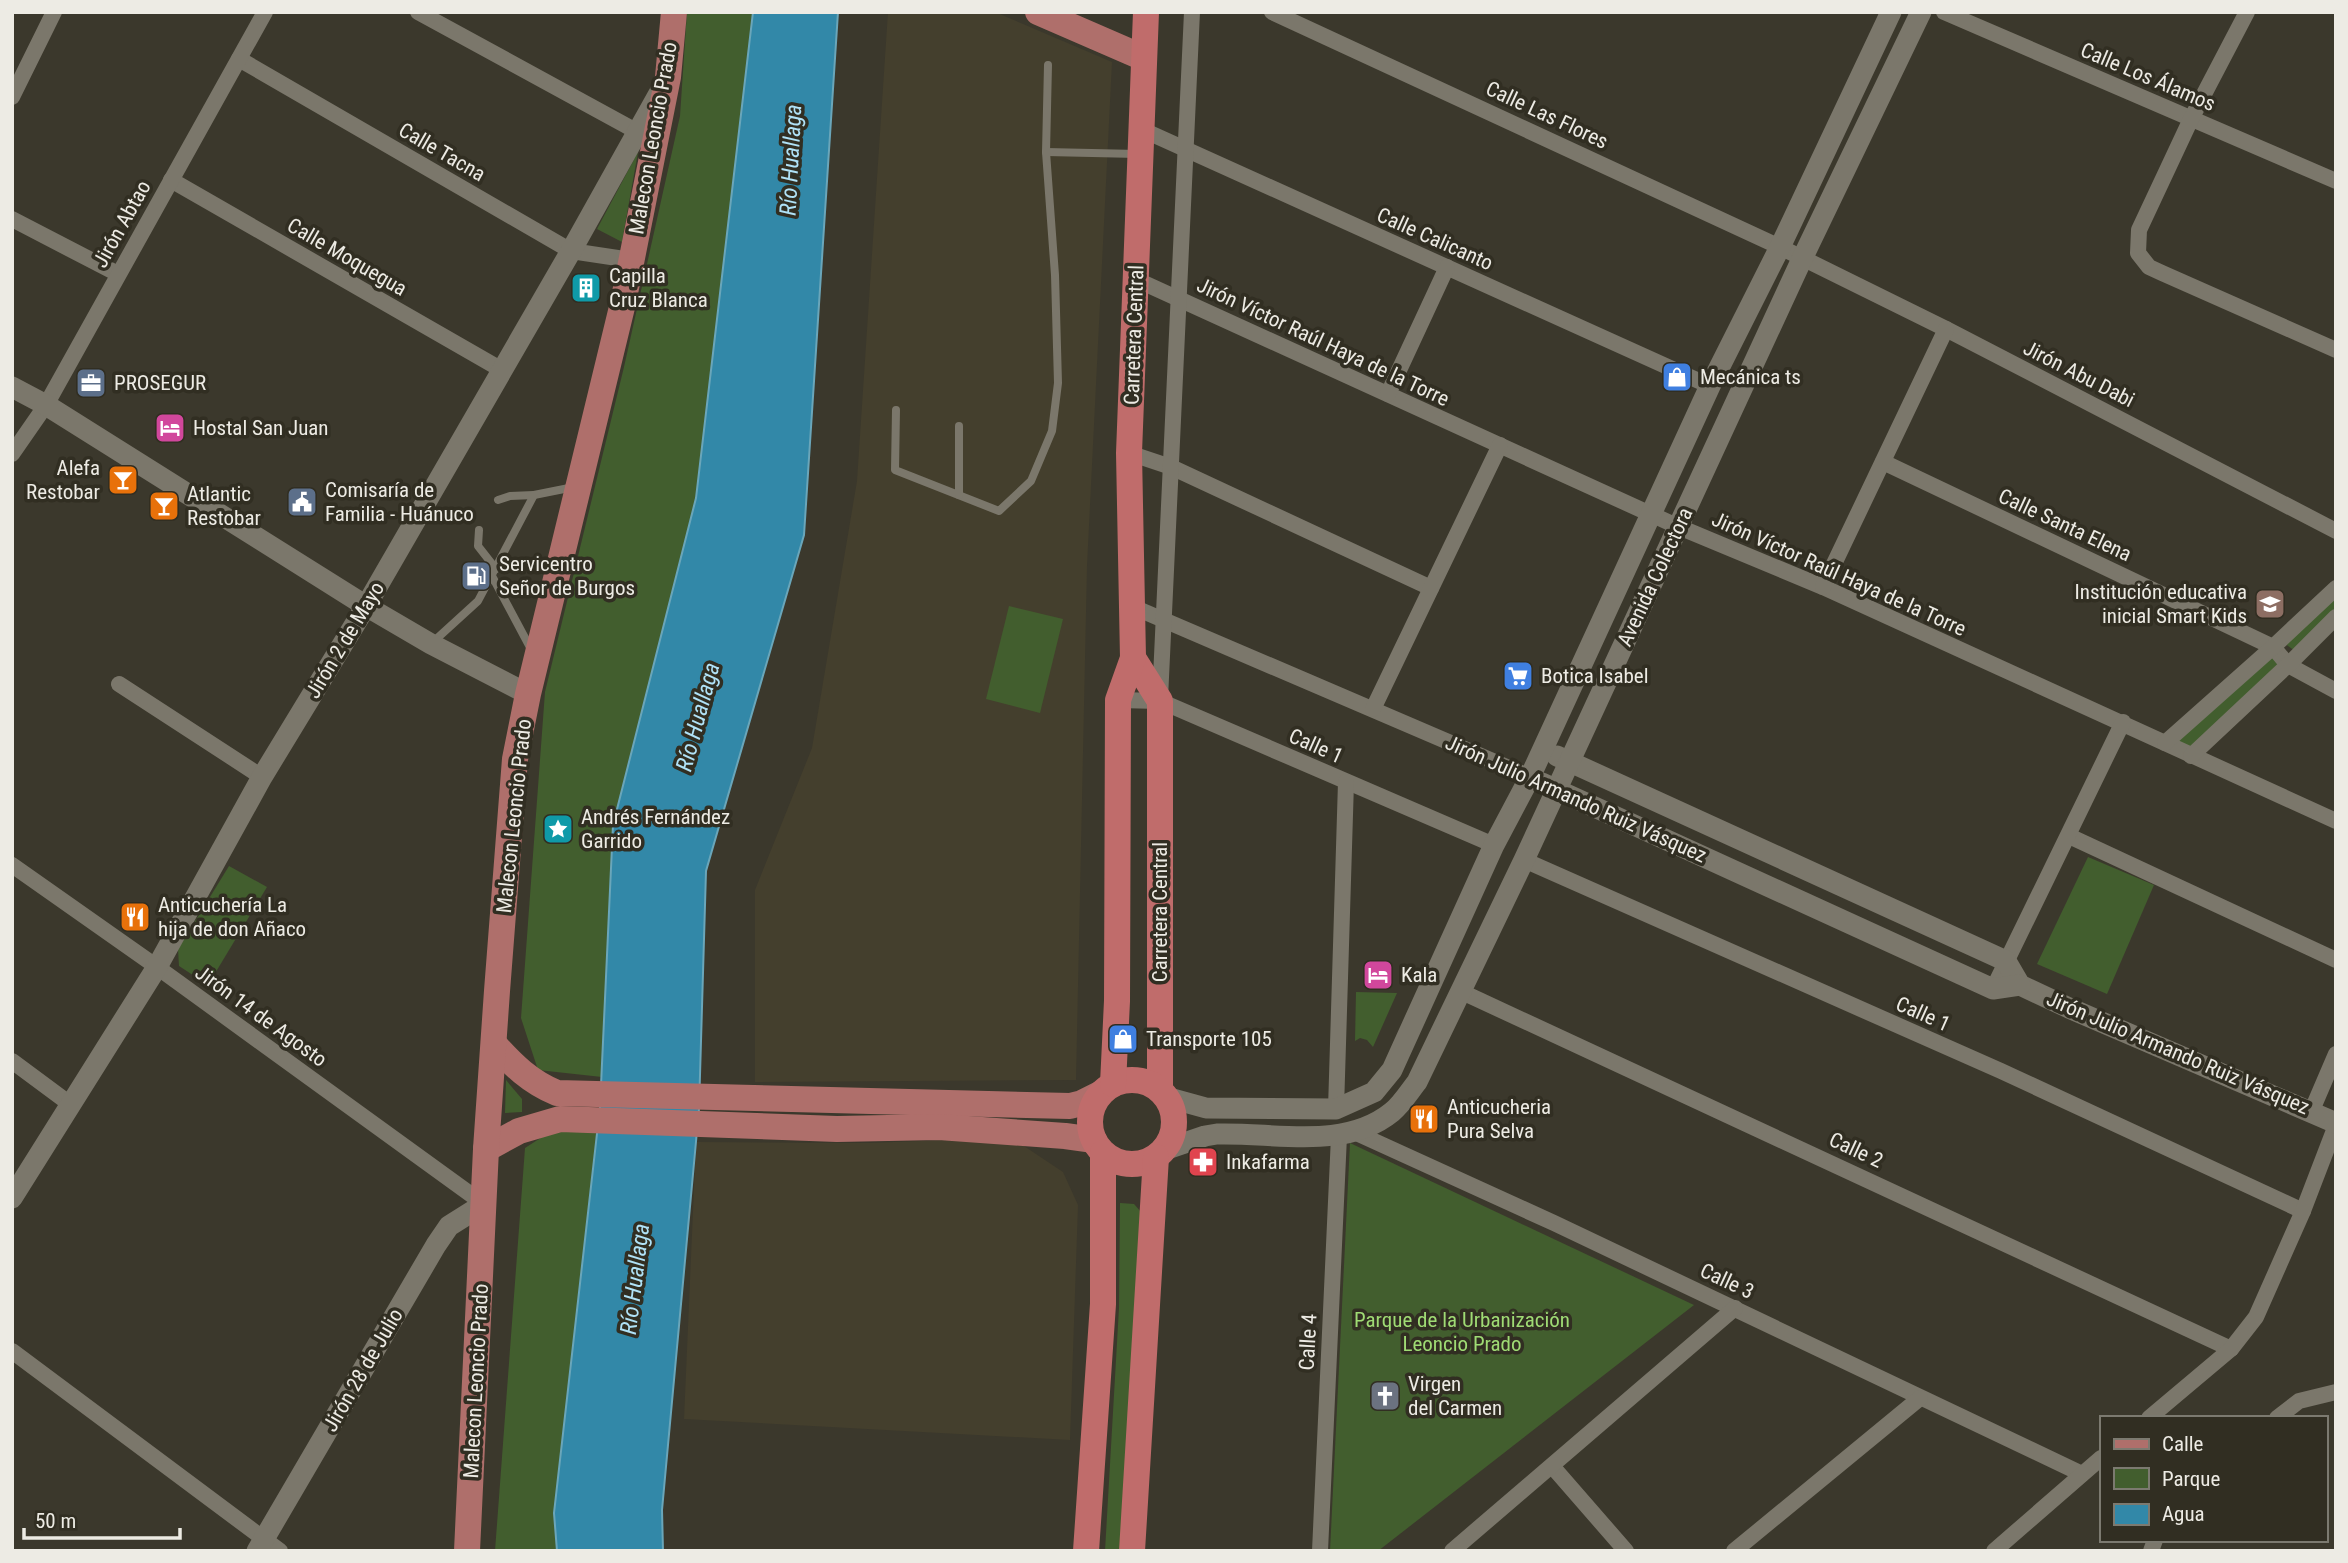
<svg xmlns="http://www.w3.org/2000/svg" width="2348" height="1563" font-family="'Roboto Condensed',sans-serif">
	<rect width="100%" height="100%" fill="#3b382c"/>
	<g fill="#443f2d">
		<polygon points="888,12 995,12 1112,62 1087,566 1076,1080 755,1082 755,890 812,748 857,481"/>
		<polygon points="973,1139 1021,1144 1063,1172 1078,1205 1070,1440 684,1419 696,1142 868,1143"/>
	</g>
	<g fill="#425e2e">
		<polygon points="687,12 753,12 696,498 613,825 602,1077 538,1070 521,1018 545,692 624,367 680,116"/>
		<polygon points="638,152 622,242 597,229"/>
		<polygon points="2336,589 2336,624 2305,658 2281,641"/>
		<polygon points="1009,606 1063,619 1040,713 986,699"/>
		<polygon points="2267,654 2292,669 2199,752 2170,738"/>
		<polygon points="2088,857 2154,885 2107,994 2037,964"/>
		<polygon points="229,866 267,887 208,985 179,966 178,949"/>
		<polygon points="1356,992 1397,993 1373,1047 1367,1040 1360,1038 1355,1041"/>
		<polygon points="506,1080 522,1099 522,1112 505,1113"/>
		<polygon points="597,1129 554,1513 557,1551 495,1551 525,1148 553,1130"/>
		<polygon points="1350,1143 1694,1305 1378,1551 1330,1551"/>
		<polygon points="1120,1203 1134,1204 1141,1212 1122,1551 1105,1551 1119,1308"/>
	</g>
	<polygon fill="#3288a8" stroke="#6aa6ba" stroke-width="2" points="753,12 838,12 804,535 706,871 699,1109 662,1510 663,1551 557,1551 554,1513 600,1107 613,825 696,498"/>
	<g fill="none" stroke-linecap="round" stroke-linejoin="round">
		<g stroke="#7b776b" stroke-width="8">
			<polyline points="1046,152 1138,154"/>
			<polyline points="896,410 895,470 999,511 1031,481 1052,431 1058,383 1055,275 1046,152 1048,65"/>
			<polyline points="959,495 959,426"/>
			<polyline points="498,500 510,496 534,495"/>
			<polyline points="479,530 478,546 496,569"/>
			<polyline points="492,576 532,651"/>
			<polyline points="433,642 478,601 534,495 574,487"/>
		</g>
		<g stroke="#7b776b" stroke-width="16">
			<polyline points="418,12 636,131"/>
			<polyline points="1272,12 1780,247 1946,329 2336,531"/>
			<polyline points="1944,12 2336,181"/>
			<polyline points="2247,12 2191,119 2139,230 2138,253 2149,267 2162,273 2336,350"/>
			<polyline points="239,59 571,251 631,260"/>
			<polyline points="12,97 54,12"/>
			<polyline points="1143,130 1710,386"/>
			<polyline points="171,180 502,370"/>
			<polyline points="12,219 118,274"/>
			<polyline points="1135,279 1679,527 1823,587 2336,821"/>
			<polyline points="1388,394 1447,267"/>
			<polyline points="1129,453 1171,467 1431,588"/>
			<polyline points="12,454 46,405 265,12"/>
			<polyline points="1883,462 2273,647 2288,665 2336,691"/>
			<polyline points="1823,587 1946,329"/>
			<polyline points="1131,606 1530,777"/>
			<polyline points="119,684 262,777"/>
			<polyline points="1160,699 1192,12"/>
			<polyline points="1118,700 1160,701 1494,845"/>
			<polyline points="1373,709 1500,445"/>
			<polyline points="2165,743 2273,647 2336,588"/>
			<polyline points="2191,756 2288,665 2336,617"/>
			<polyline points="2069,836 2336,960"/>
			<polyline points="1524,860 2001,1071 2303,1211"/>
			<polyline points="12,865 157,967 484,1204"/>
			<polyline points="1993,989 2123,722"/>
			<polyline points="1462,992 2231,1349"/>
			<polyline points="12,1061 70,1104"/>
			<polyline points="1336,1109 1346,782"/>
			<polyline points="2312,1110 2336,1054"/>
			<polyline points="1352,1131 1554,1223 2082,1474"/>
			<polyline points="12,1351 280,1551"/>
			<polyline points="2149,1418 2231,1349 2256,1317 2303,1211 2336,1125"/>
			<polyline points="2277,1418 2299,1401 2336,1392"/>
			<polyline points="1552,1466 1626,1551"/>
			<polyline points="1320,1551 1339,1136"/>
			<polyline points="1452,1551 1735,1308"/>
			<polyline points="1734,1551 1920,1398"/>
			<polyline points="1994,1551 2101,1458"/>
			<polyline points="2151,1551 2155,1540"/>
		</g>
		<g stroke="#7b776b" stroke-width="21">
			<polyline points="12,387 46,405 366,606 431,644 528,694"/>
			<polyline points="1557,756 2006,961 2020,985 2069,1008 2336,1123"/>
			<polyline points="1542,783 1993,989 2020,985"/>
			<polyline points="1166,1097 1206,1108 1336,1109 1374,1092 1392,1070 1494,845 1530,777 1710,386 1780,247 1891,12"/>
			<path d="M1164,1150L1205,1136L1217,1134C1274,1132 1344,1151 1392,1112C1402,1104 1409,1092 1417,1082L1524,860L1802,259L1921,12"/>
			<polyline points="12,1198 157,967 262,777 366,606 571,251 662,88"/>
			<polyline points="257,1551 436,1245 449,1226 484,1204"/>
		</g>
		<g stroke="#af6f6b" stroke-width="26">
			<polyline points="1038,12 1144,58"/>
			<path d="M494,1044C513,1065 530,1082 557,1093L1070,1106L1082,1103L1100,1094"/>
			<polyline points="486,1149 519,1131 560,1119 837,1129 939,1127 1065,1136 1094,1140"/>
			<polyline points="467,1551 486,1149 497,991 515,759 528,694 623,303 668,77 674,12"/>
		</g>
		<g stroke="#c06c6b" stroke-width="26">
			<polyline points="1133,658 1160,701 1160,1090"/>
			<circle cx="1132" cy="1122" r="42"/>
			<polyline points="1113,1084 1117,1001 1118,700 1133,658 1129,453 1146,12"/>
			<polyline points="1086,1551 1103,1304 1103,1153"/>
			<polyline points="1132,1551 1156,1157"/>
		</g>
	</g>
	<defs>
		<g id="building-square" transform="scale(1.575)"><rect x="-9" y="-9" width="18" height="18" rx="4" fill="#0f9aa8" stroke="#312e22"/><path d="M-4-6H4V6H1V3H-1V6H-4ZM-2.5-4.3h1.7v1.8h-1.7ZM.8-4.3h1.7v1.8H.8ZM-2.5-1h1.7V.8h-1.7ZM.8-1h1.7V.8H.8Z" fill="#fff"/></g>
		<g id="shop-square" transform="scale(1.575)"><rect x="-9" y="-9" width="18" height="18" rx="4" fill="#3f7fe0" stroke="#312e22"/><path d="M-5-2.5h2.3a2.7 3.5 0 0 1 5.4 0H5L5.5 6h-11ZM-1.5-2.5h3a1.5 2.3 0 0 0-3 0Z" fill="#fff"/></g>
		<g id="office-square" transform="scale(1.575)"><rect x="-9" y="-9" width="18" height="18" rx="4" fill="#5c6f8a" stroke="#312e22"/><path d="M-6-3h4V-5.5h4V-3h4V5H-6ZM-1-4.5V-3h2v-1.5ZM-6 0V1H6V0Z" fill="#fff"/></g>
		<g id="hotel-square" transform="scale(1.575)"><rect x="-9" y="-9" width="18" height="18" rx="4" fill="#d1479c" stroke="#312e22"/><path d="M-6-4.5h1.5V1H6V5H4.5V3h-9V5H-6ZM-4 0a1.8 1.8 0 1 1 3.6 0ZM.5 0V-2.5h3Q6-2.5 6 0Z" fill="#fff"/></g>
		<g id="bar-square" transform="scale(1.575)"><rect x="-9" y="-9" width="18" height="18" rx="4" fill="#e8710a" stroke="#312e22"/><path d="M-6-5H6L.8 .8V4.5H3.5V6h-7V4.5H-.8V.8Z" fill="#fff"/></g>
		<g id="civic-square" transform="scale(1.575)"><rect x="-9" y="-9" width="18" height="18" rx="4" fill="#5c6f8a" stroke="#312e22"/><path d="M-.6-6.5H3V-4.5H.6V-3L4-1V1h2V6H-6V1h2V-1L-.6-3ZM-1.2 2.5V6h2.4V2.5Z" fill="#fff"/></g>
		<g id="fuel-square" transform="scale(1.575)"><rect x="-9" y="-9" width="18" height="18" rx="4" fill="#5c6f8a" stroke="#312e22"/><path d="M-5.5-6h7V0h2V4h1.3V-2.5L3-4.5l.8-.8L6-3V5H2.5V1h-1V6h-7ZM-4.2-4.7v3.2H.2V-4.7Z" fill="#fff"/></g>
		<g id="school-square" transform="scale(1.575)"><rect x="-9" y="-9" width="18" height="18" rx="4" fill="#8d6e63" stroke="#312e22"/><path d="M0-5L7-2L0 1L-7-2ZM-4 1L0 2.5L4 1V4Q0 6-4 4Z" fill="#fff"/></g>
		<g id="supermarket-square" transform="scale(1.575)"><rect x="-9" y="-9" width="18" height="18" rx="4" fill="#3f7fe0" stroke="#312e22"/><path d="M-6-5.5h2.5l.6 2H6L4.5 2H-2.5L-4.4-4H-6ZM-1.5 3.2a1.3 1.3 0 1 0 .1 0ZM3 3.2a1.3 1.3 0 1 0 .1 0Z" fill="#fff"/></g>
		<g id="sight-square" transform="scale(1.575)"><rect x="-9" y="-9" width="18" height="18" rx="4" fill="#0f9aa8" stroke="#312e22"/><path d="M0-6L1.8-2.2L6-1.7L2.9 1.2L3.7 5.4L0 3.3L-3.7 5.4L-2.9 1.2L-6-1.7L-1.8-2.2Z" fill="#fff"/></g>
		<g id="restaurant-square" transform="scale(1.575)"><rect x="-9" y="-9" width="18" height="18" rx="4" fill="#e8710a" stroke="#312e22"/><path d="M-5-6h1v4h1v-4h1v4h1v-4h1v5L-1.5 .5V6h-2V.5L-5-1ZM5-6V6H3V1.5H1.5Q1.5-4 5-6Z" fill="#fff"/></g>
		<g id="pharmacy-square" transform="scale(1.575)"><rect x="-9" y="-9" width="18" height="18" rx="4" fill="#e0444e" stroke="#312e22"/><path d="M-2-6h4v4h4v4h-4v4h-4v-4h-4v-4h4Z" fill="#fff"/></g>
		<g id="church-square" transform="scale(1.575)"><rect x="-9" y="-9" width="18" height="18" rx="4" fill="#6b7280" stroke="#312e22"/><path d="M-1.2-6h2.4v3.5h3.3v2.4h-3.3V6h-2.4V-.1h-3.3v-2.4h3.3Z" fill="#fff"/></g>
	</defs>
	<g fill-rule="evenodd">
		<use href="#building-square" x="586" y="288"/>
		<use href="#shop-square" x="1677" y="377"/>
		<use href="#office-square" x="91" y="383"/>
		<use href="#hotel-square" x="170" y="428"/>
		<use href="#bar-square" x="123" y="480"/>
		<use href="#civic-square" x="302" y="502"/>
		<use href="#bar-square" x="164" y="506"/>
		<use href="#fuel-square" x="476" y="576"/>
		<use href="#school-square" x="2270" y="604"/>
		<use href="#supermarket-square" x="1518" y="676"/>
		<use href="#sight-square" x="558" y="829"/>
		<use href="#restaurant-square" x="135" y="917"/>
		<use href="#hotel-square" x="1378" y="975"/>
		<use href="#shop-square" x="1123" y="1039"/>
		<use href="#restaurant-square" x="1424" y="1119"/>
		<use href="#pharmacy-square" x="1203" y="1162"/>
		<use href="#church-square" x="1385" y="1396"/>
	</g>
	<g text-anchor="middle" dominant-baseline="central" stroke-width="7" stroke-linejoin="round" paint-order="stroke">
		<g font-size="21" fill="#edebe4" stroke="#312e22">
			<text transform="translate(2148 77) rotate(23)">Calle Los Álamos</text>
			<text transform="translate(1547 115) rotate(25)">Calle Las Flores</text>
			<text transform="translate(653 138) rotate(-80)">Malecon Leoncio Prado</text>
			<text transform="translate(442 152) rotate(30)">Calle Tacna</text>
			<text transform="translate(122 224) rotate(-61)">Jirón Abtao</text>
			<text transform="translate(1435 239) rotate(24)">Calle Calicanto</text>
			<text transform="translate(347 257) rotate(30)">Calle Moquegua</text>
			<text transform="translate(1134 335) rotate(-88)">Carretera Central</text>
			<text transform="translate(1323 342) rotate(25)">Jirón Víctor Raúl Haya de la Torre</text>
			<text transform="translate(2079 374) rotate(27)">Jirón Abu Dabi</text>
			<text transform="translate(2065 525) rotate(25)">Calle Santa Elena</text>
			<text transform="translate(1839 574) rotate(24)">Jirón Víctor Raúl Haya de la Torre</text>
			<text transform="translate(1655 577) rotate(-65)">Avenida Colectora</text>
			<text transform="translate(345 640) rotate(-59)">Jirón 2 de Mayo</text>
			<text transform="translate(1316 746) rotate(24)">Calle 1</text>
			<text transform="translate(1576 799) rotate(24)">Jirón Julio Armando Ruiz Vásquez</text>
			<text transform="translate(514 816) rotate(-84)">Malecon Leoncio Prado</text>
			<text transform="translate(1160 912) rotate(-90)">Carretera Central</text>
			<text transform="translate(1923 1014) rotate(24)">Calle 1</text>
			<text transform="translate(261 1016) rotate(36)">Jirón 14 de Agosto</text>
			<text transform="translate(2178 1053) rotate(23)">Jirón Julio Armando Ruiz Vásquez</text>
			<text transform="translate(1856 1150) rotate(25)">Calle 2</text>
			<text transform="translate(1727 1281) rotate(25)">Calle 3</text>
			<text transform="translate(1308 1342) rotate(-87)">Calle 4</text>
			<text transform="translate(363 1370) rotate(-60)">Jirón 28 de Julio</text>
			<text transform="translate(476 1381) rotate(-87)">Malecon Leoncio Prado</text>
		</g>
		<g font-size="21" fill="#edebe4" stroke="#312e22" text-anchor="start">
			<text x="609" y="276">Capilla<tspan x="609" dy="24">Cruz Blanca</tspan></text>
			<text x="1700" y="377">Mecánica ts</text>
			<text x="114" y="383">PROSEGUR</text>
			<text x="193" y="428">Hostal San Juan</text>
			<text x="100" y="468" text-anchor="end">Alefa<tspan x="100" dy="24">Restobar</tspan></text>
			<text x="325" y="490">Comisaría de<tspan x="325" dy="24">Familia - Huánuco</tspan></text>
			<text x="187" y="494">Atlantic<tspan x="187" dy="24">Restobar</tspan></text>
			<text x="499" y="564">Servicentro<tspan x="499" dy="24">Señor de Burgos</tspan></text>
			<text x="2247" y="592" text-anchor="end">Institución educativa<tspan x="2247" dy="24">inicial Smart Kids</tspan></text>
			<text x="1541" y="676">Botica Isabel</text>
			<text x="581" y="817">Andrés Fernández<tspan x="581" dy="24">Garrido</tspan></text>
			<text x="158" y="905">Anticuchería La<tspan x="158" dy="24">hija de don Añaco</tspan></text>
			<text x="1401" y="975">Kala</text>
			<text x="1146" y="1039">Transporte 105</text>
			<text x="1447" y="1107">Anticucheria<tspan x="1447" dy="24">Pura Selva</tspan></text>
			<text x="1226" y="1162">Inkafarma</text>
			<text x="1408" y="1384">Virgen<tspan x="1408" dy="24">del Carmen</tspan></text>
		</g>
		<g font-size="21" fill="#9fdb74" stroke="#312e22">
			<text x="1462" y="1320">Parque de la Urbanización<tspan x="1462" dy="24">Leoncio Prado</tspan></text>
		</g>
		<g font-size="23" font-style="italic" fill="#b0e2f7" stroke="#312e22">
			<text transform="translate(791 160) rotate(-87)">Río Huallaga</text>
			<text transform="translate(698 717) rotate(-75)">Río Huallaga</text>
			<text transform="translate(635 1279) rotate(-83)">Río Huallaga</text>
		</g>
	</g>
	<rect width="2348" height="1563" fill="none" stroke="#edebe4" stroke-width="28"/>
	<rect x="2100" y="1416" width="228" height="126" fill="#312e22" stroke="#7c7a70" stroke-width="2"/>
	<rect x="2114" y="1439" width="35" height="10" fill="#af6f6b" stroke="#7c7a70" stroke-width="2"/>
	<text x="2162" y="1451" font-size="21" fill="#edebe4">Calle</text>
	<rect x="2114" y="1468" width="35" height="21" fill="#425e2e" stroke="#7c7a70" stroke-width="2"/>
	<text x="2162" y="1486" font-size="21" fill="#edebe4">Parque</text>
	<rect x="2114" y="1504" width="35" height="21" fill="#3288a8" stroke="#7c7a70" stroke-width="2"/>
	<text x="2162" y="1521" font-size="21" fill="#edebe4">Agua</text>
	<path d="M24 1528v10h156v-10" fill="none" stroke="#edebe4" stroke-width="3.5"/>
	<text x="35" y="1528" font-size="21" fill="#edebe4" stroke="#312e22" stroke-width="5" paint-order="stroke">50 m</text>
</svg>
